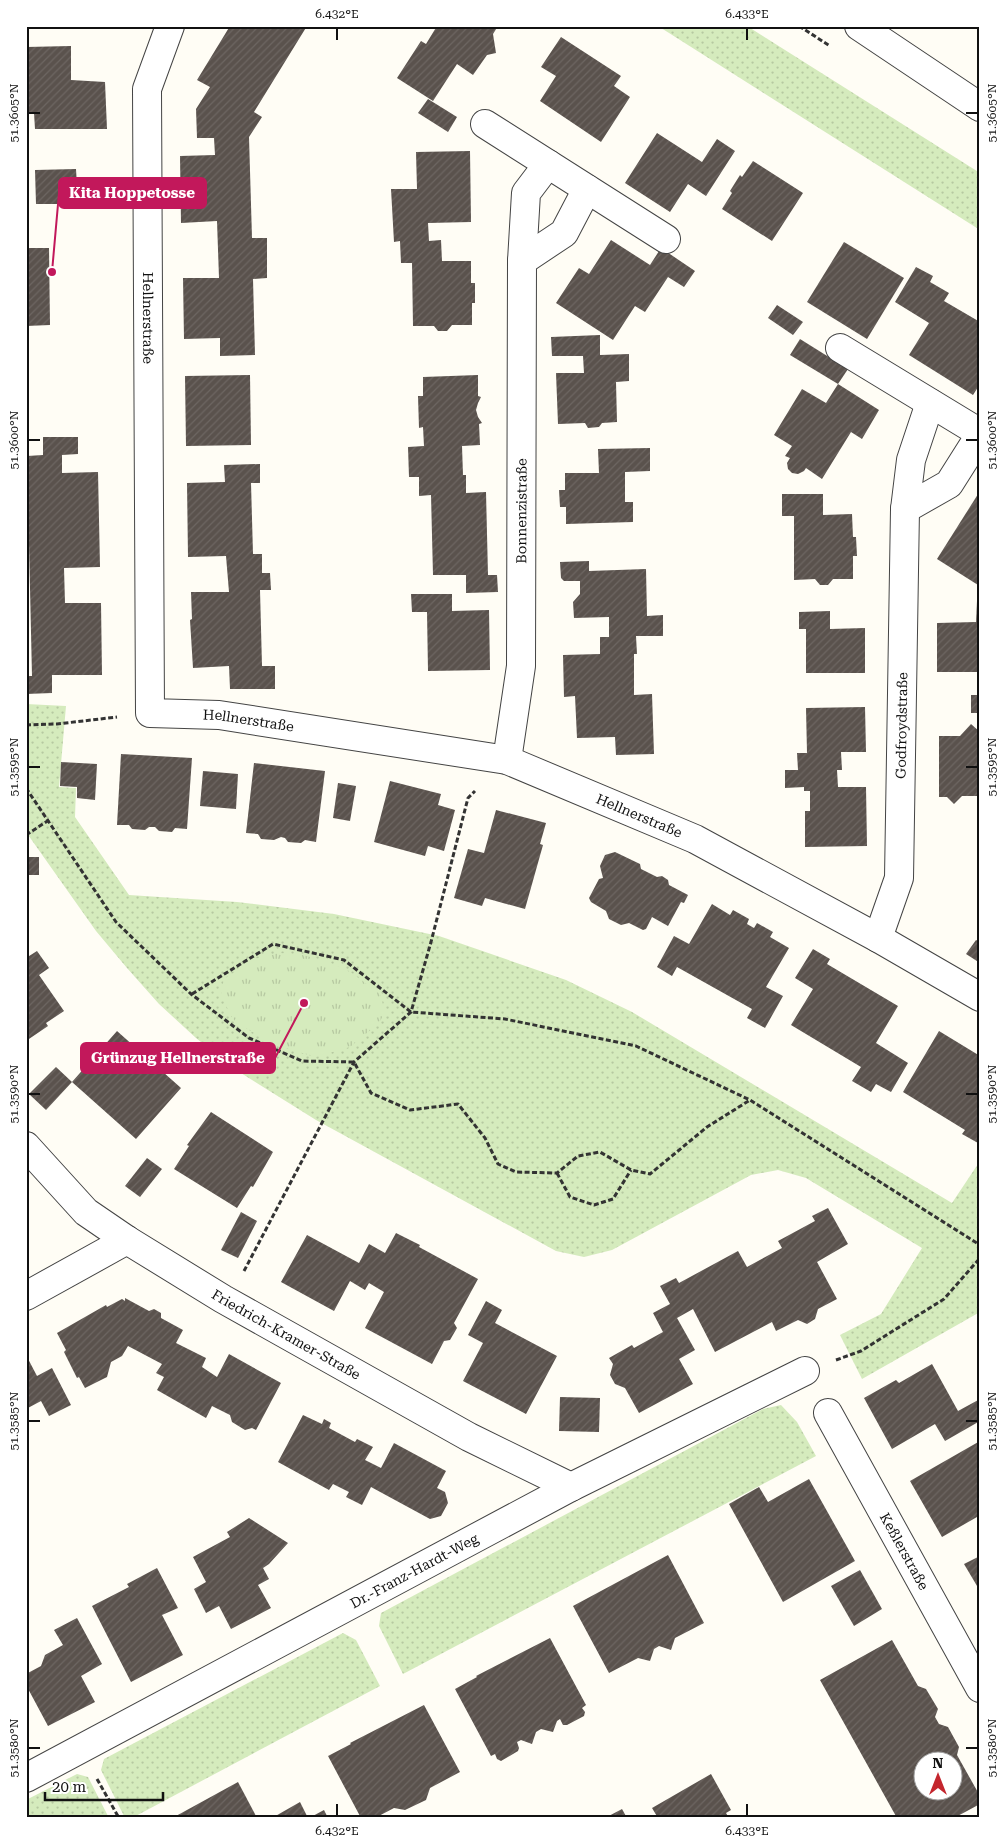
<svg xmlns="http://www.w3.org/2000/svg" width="1006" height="1844" font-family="'Roboto Serif',serif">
	<defs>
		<pattern id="grass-dots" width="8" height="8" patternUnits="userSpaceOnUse" patternTransform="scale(1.25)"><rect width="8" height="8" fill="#d5ebbd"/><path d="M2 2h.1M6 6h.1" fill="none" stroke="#b6c8a1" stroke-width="1.8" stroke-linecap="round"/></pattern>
		<pattern id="park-tufts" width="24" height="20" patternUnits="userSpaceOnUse" patternTransform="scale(1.25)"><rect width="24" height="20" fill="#d5ebbd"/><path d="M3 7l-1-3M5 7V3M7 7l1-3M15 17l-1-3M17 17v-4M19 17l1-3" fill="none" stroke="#b6c8a1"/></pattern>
		<pattern id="building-hatch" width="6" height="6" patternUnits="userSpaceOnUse" patternTransform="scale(1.25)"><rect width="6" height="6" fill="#5a524d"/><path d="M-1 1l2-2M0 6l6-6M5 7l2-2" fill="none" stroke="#6d6662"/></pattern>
	</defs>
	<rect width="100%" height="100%" fill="#fffdf5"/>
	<g fill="url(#grass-dots)">
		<polygon points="658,26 747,26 980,173 980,230"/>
		<polygon points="26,704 66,706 59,787 76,788 75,817 129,895 237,902 334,914 439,936 566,980 632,1012 952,1203 980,1161 980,1312 862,1379 840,1335 881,1314 922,1248 806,1178 778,1170 751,1175 612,1250 584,1257 556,1251 316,1120 233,1068 196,1038 159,1004 127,968 96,931 26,832"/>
		<polygon points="781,1405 797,1422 816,1456 403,1674 379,1626 381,1613 763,1409"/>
		<polygon points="343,1633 356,1640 380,1686 132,1818 125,1818 101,1770 104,1759"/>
		<polygon points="77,1774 88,1777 109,1818 26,1818 26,1800"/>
	</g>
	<polygon fill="url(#park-tufts)" points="278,953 298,954 326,961 349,971 380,994 385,1012 379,1023 350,1047 315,1057 273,1044 237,1023 230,1015 221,992 224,979 254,959"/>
	<g fill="url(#building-hatch)" fill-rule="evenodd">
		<polygon points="230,26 307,26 254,112 262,117 249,137 252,238 267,238 267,278 253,279 255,355 220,356 220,338 184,339 183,278 219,278 217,221 181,223 180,156 215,155 214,138 197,138 196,109 210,87 197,80"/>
		<polygon points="437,26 498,26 493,34 496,53 487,55 473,75 457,64 433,101 397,78 421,41 426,44"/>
		<polygon points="561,37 621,76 614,86 630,97 601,142 540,101 556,76 541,67"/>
		<polygon points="71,46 71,80 105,82 107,129 35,129 34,113 26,112 26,47"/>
		<polygon points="428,99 457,117 448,132 418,113"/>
		<polygon points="657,133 702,162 717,139 735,151 706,196 688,184 670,212 625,183"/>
		<polygon points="470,151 471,222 428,223 429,241 441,240 442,261 471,261 471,283 475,283 475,303 472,303 472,325 452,325 447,331 438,331 434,326 413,326 412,263 401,263 400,241 394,242 391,189 417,189 416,152"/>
		<polygon points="753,161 803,193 772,241 722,209 732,193 730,191 740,175 742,177"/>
		<polygon points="76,169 77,186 71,186 71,204 36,204 35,170"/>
		<polygon points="611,240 650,265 661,248 695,271 684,287 668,277 645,312 635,306 613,340 556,303 579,268 589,274"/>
		<polygon points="844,242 904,278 867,339 807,302"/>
		<polygon points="26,248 49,248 50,325 26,326"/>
		<polygon points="916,267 933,276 930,282 949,293 944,301 980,322 980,384 973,395 909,355 929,323 895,302"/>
		<polygon points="777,305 803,322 793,335 768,318"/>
		<polygon points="600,335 600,355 629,354 629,381 616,382 617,422 602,423 599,427 588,428 585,423 558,424 556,373 584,373 583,356 552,356 551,337"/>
		<polygon points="800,339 848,369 838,384 790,355"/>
		<polygon points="250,375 251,445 186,446 185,376"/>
		<polygon points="478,375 478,396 481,397 478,403 476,410 478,417 482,423 479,424 480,445 462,446 463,475 466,475 466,493 486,492 488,575 497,575 498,592 466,593 466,575 433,575 431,495 419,496 419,477 409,477 408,447 424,446 423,427 419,428 418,396 423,396 423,377"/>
		<polygon points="838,384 879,410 862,439 851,432 822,479 806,468 804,471 798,474 792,473 788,469 787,463 790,458 785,456 792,446 774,435 802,389 826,403"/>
		<polygon points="43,437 78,437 78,454 62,455 62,473 98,472 100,567 64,568 65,603 101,603 102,675 52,675 52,693 26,694 26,676 32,676 27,456 43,455"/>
		<polygon points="650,448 650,471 625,472 625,502 633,502 633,522 566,524 566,507 560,507 559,490 565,490 565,473 599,473 598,449"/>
		<polygon points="260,464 260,483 251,483 253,554 262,554 262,573 270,573 271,590 260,590 262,666 275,666 275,689 230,689 229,666 193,668 190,620 192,619 191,592 229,592 226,556 188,557 187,483 225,482 224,465"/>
		<polygon points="980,491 980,583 978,585 937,559"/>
		<polygon points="782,494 823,494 823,515 852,514 853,537 856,537 857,556 853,556 853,579 833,579 828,585 820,585 815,579 794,580 794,516 782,516"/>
		<polygon points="589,561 589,571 646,569 647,616 663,615 663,636 636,636 637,654 634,654 634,695 652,694 654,754 616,755 615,737 577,738 575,696 564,697 563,655 600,654 600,637 609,637 609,617 574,618 573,602 580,594 580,581 564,581 561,578 560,562"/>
		<polygon points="411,594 452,594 452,611 489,610 490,670 428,671 427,612 412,612"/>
		<polygon points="977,601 980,601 980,672 937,672 937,623 976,622"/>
		<polygon points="830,611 830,629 865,628 865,673 806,673 806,629 799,629 799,612"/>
		<rect x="971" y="695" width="9" height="18"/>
		<polygon points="865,707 866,752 841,752 842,770 837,770 838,787 866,787 867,846 805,847 805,811 810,811 810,791 804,791 804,787 785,788 785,770 798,770 797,753 807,753 806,708"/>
		<polygon points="971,724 980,732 980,796 962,796 954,804 947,797 939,797 939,736 960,736"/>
		<polygon points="121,754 192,758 187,829 175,828 172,832 159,831 155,827 149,827 145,830 132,829 129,825 117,825"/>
		<polygon points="61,762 97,764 95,800 77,798 77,787 60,786"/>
		<polygon points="254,763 325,771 316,842 305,840 301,843 288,842 285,838 281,837 274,840 261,839 258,834 246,833"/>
		<polygon points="203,771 238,774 236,809 200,806"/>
		<polygon points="390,781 441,794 438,805 455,810 444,851 428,846 425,856 374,842"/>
		<polygon points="338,783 356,786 350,821 333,818"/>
		<polygon points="496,810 546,823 540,844 543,845 525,909 485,898 482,906 454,898 468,849 484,853"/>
		<polygon points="615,852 640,864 641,869 657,877 662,876 668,880 669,885 688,895 684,903 681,902 668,926 652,917 646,929 643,930 629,923 621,925 609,919 606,911 591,902 589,898 599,879 603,878 600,866 605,855"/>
		<rect x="26" y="857" width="13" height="18"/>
		<polygon points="712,904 730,915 733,910 749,919 747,924 754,928 757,923 773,932 770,937 789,948 766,987 783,996 765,1028 747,1018 752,1009 677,967 672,976 657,967 674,936 689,944"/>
		<polygon points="976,940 980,942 980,963 966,954"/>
		<polygon points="813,949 830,959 827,964 898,1006 876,1043 908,1063 891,1092 876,1084 871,1092 852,1081 861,1067 791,1025 813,989 795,978"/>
		<polygon points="37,951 49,968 39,975 64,1011 46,1023 48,1026 26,1041 26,958"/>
		<polygon points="117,1031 181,1088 136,1139 72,1082 46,1110 29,1094 56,1067 72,1082"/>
		<polygon points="939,1031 980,1056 980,1139 978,1143 962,1134 965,1130 903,1092"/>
		<polygon points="211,1112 273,1152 253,1187 251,1186 237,1208 174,1169 189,1146 187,1145"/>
		<polygon points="147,1158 162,1169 140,1197 125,1186"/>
		<polygon points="828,1208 848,1244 817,1262 837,1299 818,1309 815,1319 807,1324 798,1320 776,1331 772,1322 715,1352 693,1309 677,1318 695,1350 679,1359 693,1384 639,1413 625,1388 615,1384 610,1375 613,1364 609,1358 632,1345 634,1348 663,1332 653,1313 670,1304 660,1286 676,1278 679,1283 738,1251 747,1267 782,1248 778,1241 815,1221 812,1216"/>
		<polygon points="241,1212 257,1221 238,1258 221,1250"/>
		<polygon points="396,1233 420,1245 419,1247 478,1279 454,1323 457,1328 450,1340 444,1341 432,1364 365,1328 384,1292 369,1283 365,1290 350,1281 334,1311 281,1282 307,1235 359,1263 369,1244 385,1253"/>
		<polygon points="125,1298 149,1311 154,1309 161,1313 161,1318 183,1330 176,1343 206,1358 202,1367 217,1377 229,1354 281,1383 256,1430 252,1428 245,1430 232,1422 230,1415 212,1406 206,1418 157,1390 164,1377 156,1373 162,1364 128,1346 122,1356 111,1362 107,1377 85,1388 79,1377 77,1378 64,1352 66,1350 57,1333 106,1305 107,1307 122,1299 125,1301"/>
		<polygon points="486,1301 502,1310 495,1323 557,1356 526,1414 463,1381 483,1343 468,1335"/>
		<polygon points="26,1355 37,1376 52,1368 71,1405 49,1416 41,1401 26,1409"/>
		<polygon points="932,1364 958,1411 980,1399 980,1421 945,1441 935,1424 892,1449 864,1398 896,1380 899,1383"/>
		<polygon points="560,1397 600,1398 599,1432 559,1431"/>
		<polygon points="303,1415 322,1424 324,1419 331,1423 329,1428 355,1442 357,1439 373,1447 365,1460 381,1468 394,1443 446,1471 437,1488 445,1492 448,1503 441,1516 430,1519 371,1487 362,1505 346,1497 349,1492 333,1484 329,1490 278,1462"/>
		<polygon points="980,1441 980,1523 977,1517 942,1537 910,1481"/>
		<polygon points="809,1479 855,1561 783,1602 729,1504 759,1487 768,1502"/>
		<polygon points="249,1518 288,1543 269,1564 263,1568 269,1579 258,1585 271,1608 231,1629 219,1606 206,1613 194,1589 206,1582 193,1557 230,1537 227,1532"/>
		<polygon points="668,1555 704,1623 675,1638 671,1650 659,1646 654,1649 650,1661 638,1658 609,1673 573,1606"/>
		<polygon points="980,1556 980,1591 964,1564"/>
		<polygon points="157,1568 178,1608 162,1615 183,1655 131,1682 92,1606 129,1587 127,1584"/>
		<polygon points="860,1570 882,1609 854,1626 831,1586"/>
		<polygon points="77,1618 102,1664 81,1676 95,1702 48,1726 26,1685 26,1674 41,1666 45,1655 63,1645 54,1630"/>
		<polygon points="550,1638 586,1705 582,1708 585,1712 584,1716 567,1725 563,1725 560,1719 557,1721 553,1732 541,1729 536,1732 532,1744 521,1740 517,1742 519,1748 518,1751 501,1761 497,1759 495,1754 491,1756 455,1689 477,1677 476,1676"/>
		<path d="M892,1640L918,1686L926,1689L938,1709L935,1717L939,1724L948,1727L959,1747L957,1755L980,1796V1804L954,1818H897L820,1680ZM924,1762H954V1792H924Z"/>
		<polygon points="424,1705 460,1772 430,1788 426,1800 405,1810 394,1808 375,1818 361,1818 328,1756 351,1744 350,1743"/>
		<polygon points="711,1774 731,1810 726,1813 729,1818 658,1818 652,1808"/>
		<polygon points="238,1782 257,1818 177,1818 176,1816"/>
		<polygon points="300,1802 308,1818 272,1818"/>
		<polygon points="622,1809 627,1818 605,1818"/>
		<polygon points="324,1810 328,1818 309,1818"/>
	</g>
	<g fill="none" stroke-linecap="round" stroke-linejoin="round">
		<g stroke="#444" stroke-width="30">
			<g id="minor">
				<path id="s1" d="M170,26L147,89L150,713L219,715L507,760L695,839L878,938L980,997"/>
				<polyline points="485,124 666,239"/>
				<polyline points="522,261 564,233 587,189"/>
				<polyline points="840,348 980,433"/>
				<polyline points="905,509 949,484 980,435"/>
				<path id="s2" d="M507,760L521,666L522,261L526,193L548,164"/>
				<path id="s3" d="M878,938L899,878L905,509L911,460L930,403"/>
				<path id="s4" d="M26,1146L86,1212L127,1240L223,1299L469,1437L571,1487"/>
				<polyline points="26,1296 127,1240"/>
				<path id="s5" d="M828,1413L980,1688"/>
				<path id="s6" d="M26,1778L571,1487L805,1371"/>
			</g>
		</g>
		<g stroke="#444" stroke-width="30">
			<polyline id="tertiary" points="859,26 980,107"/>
		</g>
		<g stroke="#333" stroke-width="3" stroke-dasharray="5 2.5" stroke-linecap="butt">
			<polyline points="799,26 830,46"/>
			<polyline points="26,725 57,724 117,717"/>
			<polyline points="26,788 116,922 191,994 249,1038 302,1061 354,1062 371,1093 410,1110 458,1104 485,1138 498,1164 516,1172 557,1173 578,1156 600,1152 631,1170 650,1174 707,1127 750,1100"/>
			<polyline points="26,835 49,820"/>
			<polyline points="192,994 273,944 344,960 411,1012 505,1019 636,1046 750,1100 980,1245"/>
			<polyline points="557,1173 570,1197 594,1205 613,1199 631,1170"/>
			<polyline points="244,1271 354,1062 411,1012 431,942 468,798 475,791"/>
			<polyline points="836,1360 861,1351 944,1299 980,1258"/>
			<polyline points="97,1779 119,1818"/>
		</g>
		<use href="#minor" stroke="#fff" stroke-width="28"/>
		<use href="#tertiary" stroke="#fff" stroke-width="28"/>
	</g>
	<path fill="none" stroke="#111" stroke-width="2" d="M337,28V40M747,28V40M28,113H40M966,113H978M28,440H40M966,440H978M28,767H40M966,767H978M28,1094H40M966,1094H978M28,1421H40M966,1421H978M28,1748H40M966,1748H978M337,1804V1816M747,1804V1816"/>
	<g text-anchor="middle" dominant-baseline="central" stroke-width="5" stroke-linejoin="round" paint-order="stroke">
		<g font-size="14" fill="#111" stroke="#fff">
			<text stroke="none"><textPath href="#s1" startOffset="296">Hellnerstraße</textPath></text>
			<text stroke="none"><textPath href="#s2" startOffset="250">Bonnenzistraße</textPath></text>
			<text stroke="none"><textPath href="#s1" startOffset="790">Hellnerstraße</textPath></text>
			<text stroke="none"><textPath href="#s3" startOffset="216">Godfroydstraße</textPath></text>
			<text stroke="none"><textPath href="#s1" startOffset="1195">Hellnerstraße</textPath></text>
			<text stroke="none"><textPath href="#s4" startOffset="324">Friedrich-Kramer-Straße</textPath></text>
			<text stroke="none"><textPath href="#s5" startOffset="158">Keßlerstraße</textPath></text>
			<text stroke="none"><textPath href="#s6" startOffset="440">Dr.-Franz-Hardt-Weg</textPath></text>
		</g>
	</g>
	<path fill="none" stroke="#c2185b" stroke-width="2" d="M52 272L59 193M304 1003L275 1058"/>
	<g fill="#c2185b" stroke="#fff" stroke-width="2">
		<circle cx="52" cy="272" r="5"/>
		<circle cx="304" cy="1003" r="5"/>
	</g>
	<g fill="#c2185b" stroke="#c2185b" stroke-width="2">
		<rect x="59" y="178" width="147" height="30" rx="5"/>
		<rect x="81" y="1043" width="194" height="30" rx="5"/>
	</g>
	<g font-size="15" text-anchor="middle" font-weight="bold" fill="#fff">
		<text x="132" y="198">Kita Hoppetosse</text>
		<text x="178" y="1063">Grünzug Hellnerstraße</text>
	</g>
	<rect width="1006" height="1844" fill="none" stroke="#ffffff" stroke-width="55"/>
	<g transform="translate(938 1776)"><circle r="24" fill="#ffffff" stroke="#a0a0a0"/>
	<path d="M0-4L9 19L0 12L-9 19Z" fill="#c4262e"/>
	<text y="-8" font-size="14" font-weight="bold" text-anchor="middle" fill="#111111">N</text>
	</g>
	<path d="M45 1792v8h118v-8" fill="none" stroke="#111111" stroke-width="2.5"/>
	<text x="52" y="1792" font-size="15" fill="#111111" stroke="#ffffff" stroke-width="4" paint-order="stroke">20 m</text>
	<rect x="28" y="28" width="950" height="1788" fill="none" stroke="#111" stroke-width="2"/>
	<g font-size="12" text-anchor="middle" fill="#111">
		<text x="337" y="18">6.432°E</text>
		<text x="747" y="18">6.433°E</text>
		<text transform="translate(14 113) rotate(-90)" y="4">51.3605°N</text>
		<text transform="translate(992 113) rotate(-90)" y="4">51.3605°N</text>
		<text transform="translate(14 440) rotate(-90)" y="4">51.3600°N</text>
		<text transform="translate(992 440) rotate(-90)" y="4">51.3600°N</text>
		<text transform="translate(14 767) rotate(-90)" y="4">51.3595°N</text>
		<text transform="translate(992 767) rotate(-90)" y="4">51.3595°N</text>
		<text transform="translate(14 1094) rotate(-90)" y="4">51.3590°N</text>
		<text transform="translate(992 1094) rotate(-90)" y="4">51.3590°N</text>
		<text transform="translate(14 1421) rotate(-90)" y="4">51.3585°N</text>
		<text transform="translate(992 1421) rotate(-90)" y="4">51.3585°N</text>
		<text transform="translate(14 1748) rotate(-90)" y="4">51.3580°N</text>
		<text transform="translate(992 1748) rotate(-90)" y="4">51.3580°N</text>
		<text x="337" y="1835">6.432°E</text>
		<text x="747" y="1835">6.433°E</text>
	</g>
</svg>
